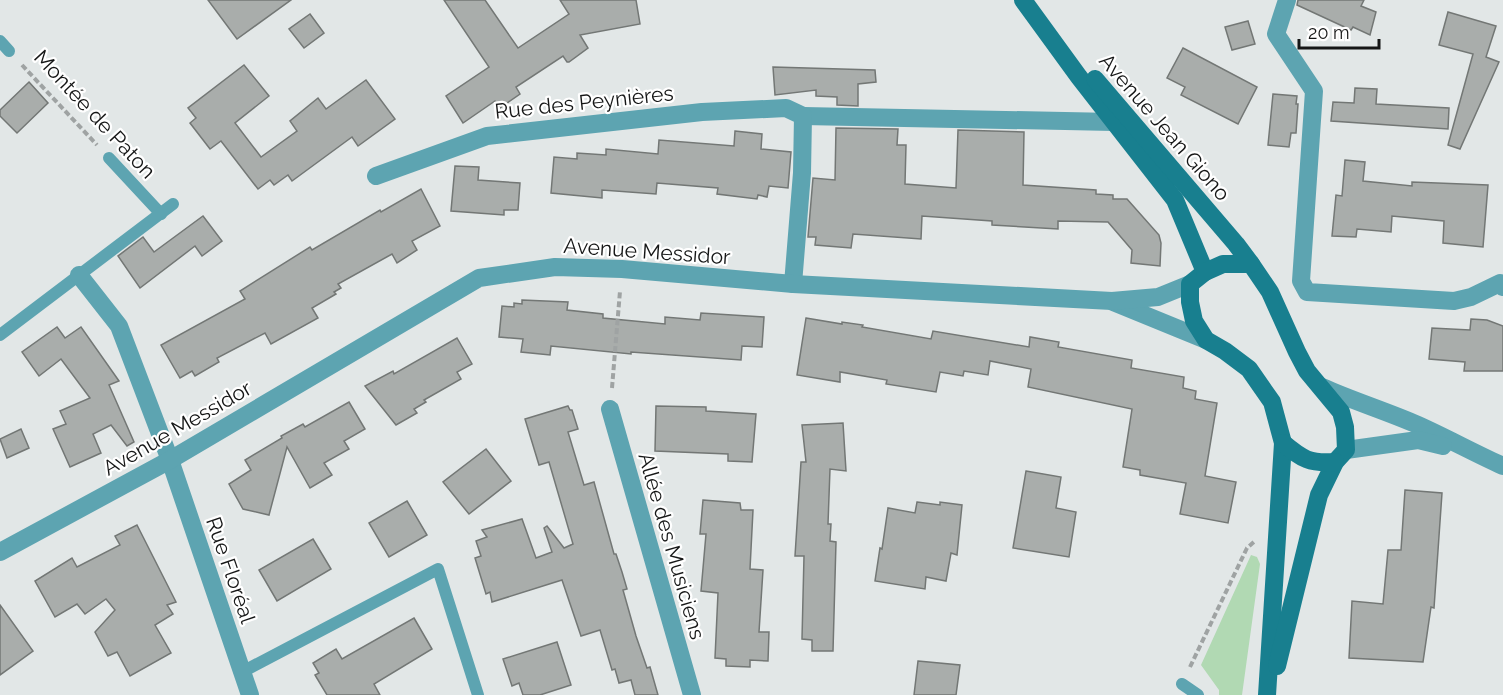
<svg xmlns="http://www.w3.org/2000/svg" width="1503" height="695" font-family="Raleway,sans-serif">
	<rect width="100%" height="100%" fill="#e2e7e7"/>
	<polygon fill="#b1d9b3" points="1251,555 1257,557 1260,564 1242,695 1219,695 1219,690 1201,665"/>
	<g fill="#a9adab" stroke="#737775" stroke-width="1.5">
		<polygon points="208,0 291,0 237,39"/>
		<polygon points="444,0 485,0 518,48 569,14 560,0 636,0 640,24 580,35 588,48 569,62 567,62 563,56 516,87 520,94 500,108 495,101 463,123 446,96 489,67"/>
		<polygon points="1298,0 1364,0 1361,6 1376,12 1370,35 1353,27 1351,30 1297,5"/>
		<polygon points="1448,12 1496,26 1486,57 1499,62 1460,149 1448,145 1473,54 1439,45"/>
		<polygon points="310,14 324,33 304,48 289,29"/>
		<polygon points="1248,21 1255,44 1232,50 1225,27"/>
		<polygon points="1183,48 1257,87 1238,124 1181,95 1185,87 1167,78"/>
		<polygon points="244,65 269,96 235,123 261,157 297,131 290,121 318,98 326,109 366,80 395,119 358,146 352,137 292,181 288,175 274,185 270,180 258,189 221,141 210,149 190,123 196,118 188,108"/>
		<polygon points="773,67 875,70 876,82 858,84 858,106 837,105 837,97 816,96 816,90 775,95"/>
		<polygon points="29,82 48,103 17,133 0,116 0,110"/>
		<polygon points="1355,88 1377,89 1376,104 1449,108 1448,129 1331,121 1333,102 1354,103"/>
		<polygon points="1273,94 1297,96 1296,104 1298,104 1296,133 1291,133 1289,147 1268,145"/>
		<polygon points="836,128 898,129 897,145 906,145 905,184 956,188 958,130 1024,132 1023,185 1096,190 1096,194 1113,195 1113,199 1127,199 1159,235 1161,243 1160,266 1131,263 1132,250 1108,222 1058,221 1058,229 992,225 992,221 922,216 921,239 853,234 851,248 815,245 816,237 808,237 813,178 835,180"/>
		<polygon points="735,131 762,134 761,149 791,152 788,188 769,186 767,197 758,195 757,199 717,194 718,188 657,183 656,194 602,190 602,198 551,193 554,157 577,159 577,153 606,155 606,149 658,154 659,140 734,146"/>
		<polygon points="1345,160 1365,162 1363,181 1412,186 1412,182 1488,185 1483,247 1443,243 1444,221 1392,216 1391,232 1357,229 1356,237 1332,236 1336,195 1342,196"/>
		<polygon points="455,166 479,167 478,180 520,183 518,210 504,210 504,215 451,211"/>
		<polygon points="421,189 440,226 412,241 417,250 397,263 392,254 338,284 341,288 334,292 336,294 312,308 318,318 271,344 265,333 217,358 219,362 195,376 192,371 180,378 161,345 245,299 240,291 310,247 312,250 380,210 381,212"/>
		<polygon points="203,216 222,241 202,256 195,246 140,288 118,256 143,237 154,252"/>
		<polygon points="522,300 568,302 567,310 603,314 603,318 665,324 665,317 700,320 701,313 764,317 762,347 742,346 741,360 631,352 631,354 551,346 550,355 521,352 523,339 499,337 502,306 514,307 514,303 522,304"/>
		<polygon points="806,318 842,324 842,322 863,325 862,327 931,339 933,331 1029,347 1030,337 1059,342 1058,347 1132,360 1131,368 1184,377 1183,388 1196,391 1195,399 1217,403 1205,476 1236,482 1228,523 1180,514 1186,483 1140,475 1140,470 1123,467 1132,409 1028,387 1031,369 990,361 988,375 964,371 963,376 940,372 936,392 886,384 887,380 840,372 840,382 797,375"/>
		<polygon points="1471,319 1487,320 1503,326 1503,371 1464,371 1465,362 1429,359 1432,328 1470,330"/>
		<polygon points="57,327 65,338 81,327 119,381 109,385 134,442 127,446 111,425 93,434 101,453 70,467 53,429 66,424 60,411 90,398 61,359 39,376 22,352"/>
		<polygon points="457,338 472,364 457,372 461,379 424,400 426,402 414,409 417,413 396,425 365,386 393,371 394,374"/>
		<polygon points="349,402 365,429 344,441 349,449 324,463 332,475 310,488 287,447 269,515 243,509 229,484 251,470 245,460 282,438 281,436 303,424 305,427"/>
		<polygon points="568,406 570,410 572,410 578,429 568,432 584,485 594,482 614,554 616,554 622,572 627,589 623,590 636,636 647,668 650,667 658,695 635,695 631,680 619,683 615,669 612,670 600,630 581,636 562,580 492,602 490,592 486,594 475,558 481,556 476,541 487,537 482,530 522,519 536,558 552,552 544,528 547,526 564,548 573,544 549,462 539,465 525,419"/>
		<polygon points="656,406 706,407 706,411 756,414 752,462 728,461 728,454 655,451"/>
		<polygon points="843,423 846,471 830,469 828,524 831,524 830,541 836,542 833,651 812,651 812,640 802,639 804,556 795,556 801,462 806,462 802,425"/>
		<polygon points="21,429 29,448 7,458 0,439"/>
		<polygon points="486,449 511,481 469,514 443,482"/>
		<polygon points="1026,471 1061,477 1056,508 1076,512 1069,557 1013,548"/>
		<polygon points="1405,490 1442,493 1434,608 1431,607 1423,662 1349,658 1352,601 1383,604 1388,550 1401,550"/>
		<polygon points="703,500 740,503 741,510 753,510 750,569 763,570 759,632 769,632 768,661 750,660 750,667 726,666 726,659 715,658 718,593 701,591 706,534 700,534"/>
		<polygon points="407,501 427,535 389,557 369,523"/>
		<polygon points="917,502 940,505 940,502 962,505 957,555 951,553 946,581 926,577 925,589 875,581 880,548 882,549 888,508 915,513"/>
		<polygon points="137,525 176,602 167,605 173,614 155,625 171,653 130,676 117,652 108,656 95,632 115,610 106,599 85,614 77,604 55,617 35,581 72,558 77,567 120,545 115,536"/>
		<polygon points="313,539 331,569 277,601 259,570"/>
		<polygon points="0,605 33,651 0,675"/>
		<polygon points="414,618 432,649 374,684 380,695 327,695 315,675 319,673 313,663 336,649 342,659"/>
		<polygon points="557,642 571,685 540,695 523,695 519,683 512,686 503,659"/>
		<polygon points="918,661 960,665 956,695 914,695"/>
	</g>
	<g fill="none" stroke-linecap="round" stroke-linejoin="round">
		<g stroke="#9fa3a3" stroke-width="4" stroke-dasharray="6 3" stroke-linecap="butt">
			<polyline points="22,65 97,145"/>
			<polyline points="612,388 620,291"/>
			<polyline points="1190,667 1247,548 1255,541"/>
		</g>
		<g stroke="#5da4b1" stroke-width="12">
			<polyline points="0,41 9,51"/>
			<polyline points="109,158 161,214"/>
			<polyline points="0,335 173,204"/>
			<polyline points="242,672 438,569 478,695"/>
			<polyline points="1182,684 1198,695"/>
		</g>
		<g stroke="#5da4b1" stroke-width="18">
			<polyline points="1287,0 1276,34 1314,91 1301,281 1307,292 1454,301 1471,297 1500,283 1503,287"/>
			<polyline points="803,116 1114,122"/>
			<polyline points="376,176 487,136 702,112 786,108 803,116 802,173 793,284"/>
			<polyline points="79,275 119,326 170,460 250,695"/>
			<polyline points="1113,302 1206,340"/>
			<path d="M1322,387C1353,401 1386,411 1418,425C1447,438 1474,453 1503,466"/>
			<polyline points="610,409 692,695"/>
			<polyline points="1346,450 1418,440 1443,446"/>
			<polyline points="0,552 170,460 479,278 555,267 622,269 793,284 1112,301 1158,297 1190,284"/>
		</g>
		<g stroke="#187f8f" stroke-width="18">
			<polyline points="1023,0 1079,77 1175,200 1205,272 1190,284 1190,302 1194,321 1206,340 1225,351 1249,369 1272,402 1283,443 1267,695"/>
			<polyline points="1095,79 1236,244 1251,264 1270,292 1297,352 1307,371 1341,412 1345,427 1346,450 1335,462 1319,495 1277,666"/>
			<polyline points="1205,272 1223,264 1251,264"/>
			<path d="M1283,443C1302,459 1310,464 1335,462"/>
		</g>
	</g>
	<g text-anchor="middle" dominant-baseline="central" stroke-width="4.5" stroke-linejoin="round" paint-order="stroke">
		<g font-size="21" fill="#151616" stroke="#fff">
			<text transform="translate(584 102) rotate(-6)">Rue des Peynières</text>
			<text transform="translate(95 114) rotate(47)">Montée de Paton</text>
			<text transform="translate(1165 127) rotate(49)">Avenue Jean Giono</text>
			<text transform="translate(647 251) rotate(4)">Avenue Messidor</text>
			<text transform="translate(177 428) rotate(-30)">Avenue Messidor</text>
			<text transform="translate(672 546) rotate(74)">Allée des Musiciens</text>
			<text transform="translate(231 570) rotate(71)">Rue Floréal</text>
		</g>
	</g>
	<path d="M1299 39v9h80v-9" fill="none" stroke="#151616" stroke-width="3"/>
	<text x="1308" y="39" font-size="18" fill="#151616" stroke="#ffffff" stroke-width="4.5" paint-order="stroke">20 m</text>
</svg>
